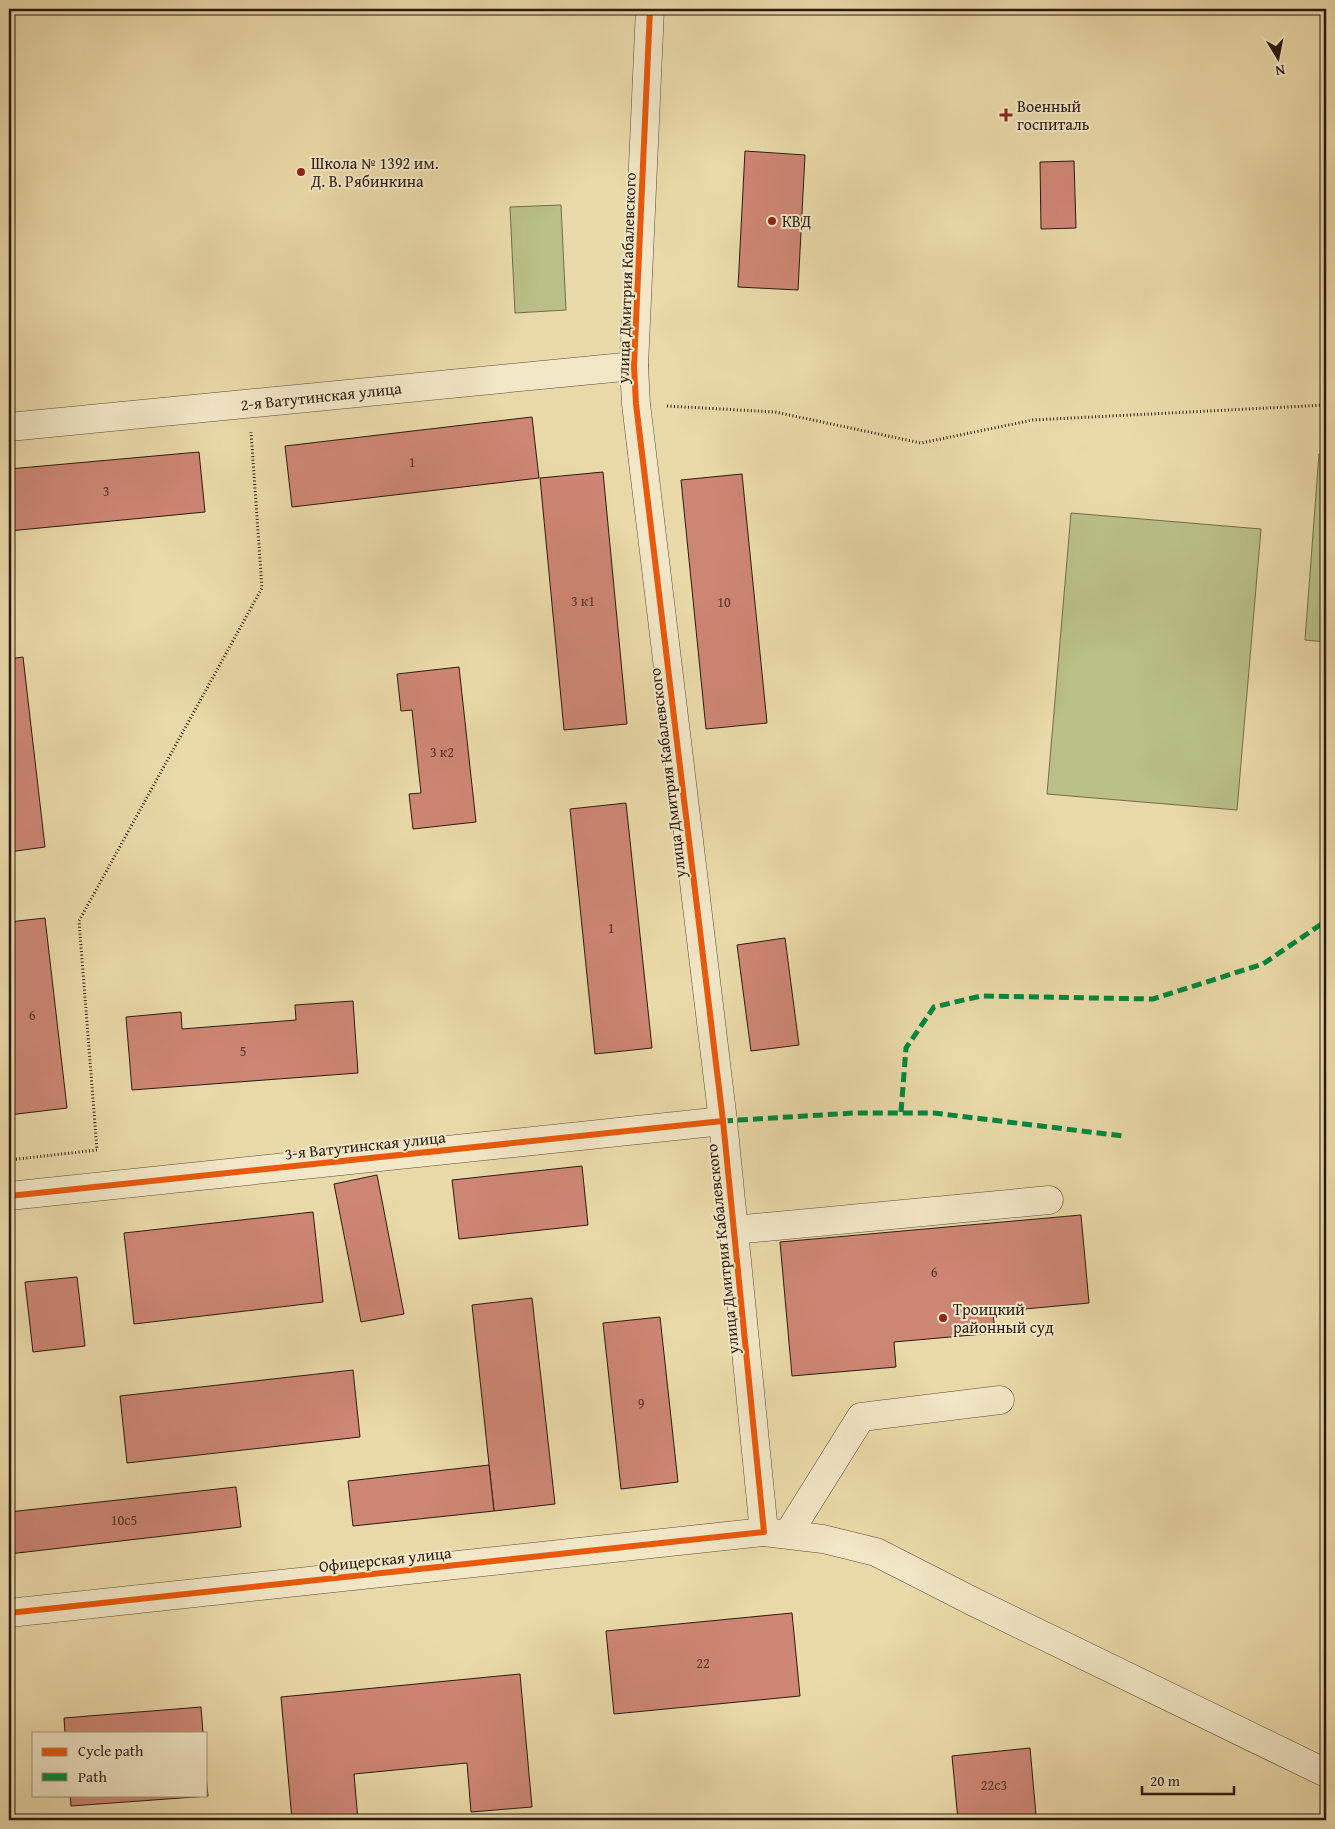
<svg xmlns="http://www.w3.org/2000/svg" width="1335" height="1829" font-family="'Gentium Book Plus',serif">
	<rect width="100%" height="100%" fill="#ead9a8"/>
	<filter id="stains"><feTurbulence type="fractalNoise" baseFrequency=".004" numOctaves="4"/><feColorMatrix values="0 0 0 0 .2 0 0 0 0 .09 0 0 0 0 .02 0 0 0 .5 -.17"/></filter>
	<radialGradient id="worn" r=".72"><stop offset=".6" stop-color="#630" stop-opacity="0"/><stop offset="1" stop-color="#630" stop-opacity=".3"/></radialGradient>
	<g fill="#b9bf86" stroke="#726c4b">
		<polygon points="561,205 566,310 515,313 510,207"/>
		<polygon points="1319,454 1326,454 1326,642 1305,640"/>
		<polygon points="1071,513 1261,529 1237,810 1047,794"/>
	</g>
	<g fill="#ce8674" stroke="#2a1a10">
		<polygon points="745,151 805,155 798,290 738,287"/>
		<polygon points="1074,161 1076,228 1041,229 1040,162"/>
		<polygon points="532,417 539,478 292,507 285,446"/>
		<polygon points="199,452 205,512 9,531 9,469"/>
		<polygon points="603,472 627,724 564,730 540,478"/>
		<polygon points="742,474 767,723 706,729 681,480"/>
		<polygon points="23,657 45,847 9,852 9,659"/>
		<polygon points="459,667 476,822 413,829 409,794 421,793 412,710 401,711 397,674"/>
		<polygon points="626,803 652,1048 595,1054 570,809"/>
		<polygon points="45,918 67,1108 9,1115 9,922"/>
		<polygon points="785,938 799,1045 751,1051 737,945"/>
		<polygon points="353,1001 358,1073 132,1090 126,1017 181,1012 182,1029 296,1020 295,1005"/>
		<polygon points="582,1166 588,1225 459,1239 452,1180"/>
		<polygon points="377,1175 404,1314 361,1322 334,1184"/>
		<polygon points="313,1212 323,1302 134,1324 124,1233"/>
		<polygon points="1081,1215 1089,1303 993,1312 995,1333 894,1342 896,1367 792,1376 780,1242"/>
		<polygon points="77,1277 85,1346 33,1352 25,1282"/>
		<polygon points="532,1298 555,1504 494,1511 472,1305"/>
		<polygon points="660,1317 678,1482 621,1489 603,1323"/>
		<polygon points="353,1370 360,1437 127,1463 120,1396"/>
		<polygon points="489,1465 494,1511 353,1526 348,1481"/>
		<polygon points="236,1487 241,1527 9,1554 9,1512"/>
		<polygon points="792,1613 800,1696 614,1714 606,1631"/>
		<polygon points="520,1674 532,1807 471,1812 467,1763 354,1774 358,1820 292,1820 281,1697"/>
		<polygon points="201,1707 203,1733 65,1733 64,1718"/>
		<polygon points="1030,1748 1036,1815 982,1820 958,1820 952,1756"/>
		<polygon points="206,1777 208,1796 71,1806 70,1795 206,1795"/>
		<polygon points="836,1816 836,1820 796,1820"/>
	</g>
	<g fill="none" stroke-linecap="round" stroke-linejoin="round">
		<g stroke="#5a4a36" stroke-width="29">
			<g id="minor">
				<polyline points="650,9 634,366 636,404 723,1121 764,1532"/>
				<polyline points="9,427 634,366"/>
				<polyline points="9,1196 723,1121"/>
				<polyline points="734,1230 1049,1200"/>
				<polyline points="788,1534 861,1417 1000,1400"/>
				<polyline points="9,1613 764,1532 823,1539 876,1552 974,1602 1326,1773"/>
			</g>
		</g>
		<g stroke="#2a1a10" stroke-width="3" stroke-dasharray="1 2.5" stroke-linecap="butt">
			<polyline points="667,406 775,412 921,443 1033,420 1326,405"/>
			<polyline points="9,1160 97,1150 79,921 262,588 251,432"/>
		</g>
		<use href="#minor" stroke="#f1e6c6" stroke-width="28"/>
		<g stroke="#00873e" stroke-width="5" stroke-dasharray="10 5" stroke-linecap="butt">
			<polyline points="901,1112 906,1048 934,1007 981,996 1153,999 1263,964 1326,921"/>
			<polyline points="723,1121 854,1113 934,1113 1123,1136"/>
		</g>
		<g stroke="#f1e6c6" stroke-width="9">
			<g id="cycleway">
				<polyline points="9,1196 723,1121"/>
				<polyline points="9,1613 764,1532 723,1121 636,404 634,366 650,9"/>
			</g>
		</g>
		<use href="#cycleway" stroke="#e8590c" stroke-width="6"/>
	</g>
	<g fill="#8f2418" stroke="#f1e6c6" stroke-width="2">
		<path d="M1003.5 107.5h5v5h5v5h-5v5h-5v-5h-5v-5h5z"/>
		<circle cx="301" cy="172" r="5"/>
		<circle cx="772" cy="221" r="5"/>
		<circle cx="943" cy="1318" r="5"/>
	</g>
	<g text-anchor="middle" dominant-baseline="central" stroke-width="4" stroke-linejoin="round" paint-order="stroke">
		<g font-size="14" fill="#533529">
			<text x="412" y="462">1</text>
			<text x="106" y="491">3</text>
			<text x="583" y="601">3 к1</text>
			<text x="724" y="602">10</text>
			<text x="442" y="752">3 к2</text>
			<text x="611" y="928">1</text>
			<text x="32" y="1015">6</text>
			<text x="243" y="1051">5</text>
			<text x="934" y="1272">6</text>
			<text x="641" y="1403">9</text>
			<text x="124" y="1520">10с5</text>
			<text x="703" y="1663">22</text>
			<text x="994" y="1785">22с3</text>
		</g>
		<g font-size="16" fill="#2a1a10" stroke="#f1e6c6" text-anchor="start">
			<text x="1017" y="106">Военный<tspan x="1017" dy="18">госпиталь</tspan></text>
			<text x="311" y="163">Школа № 1392 им.<tspan x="311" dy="18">Д. В. Рябинкина</tspan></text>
			<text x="782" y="221">КВД</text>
			<text x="953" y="1309">Троицкий<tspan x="953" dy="18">районный суд</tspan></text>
		</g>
		<g font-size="16" fill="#2a1a10" stroke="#f1e6c6">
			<text transform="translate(626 278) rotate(-88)">улица Дмитрия Кабалевского</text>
			<text transform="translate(321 396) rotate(-6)">2-я Ватутинская улица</text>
			<text transform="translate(667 773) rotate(-97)">улица Дмитрия Кабалевского</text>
			<text transform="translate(365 1145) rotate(-6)">3-я Ватутинская улица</text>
			<text transform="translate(722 1249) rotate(-96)">улица Дмитрия Кабалевского</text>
			<text transform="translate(385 1559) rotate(-6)">Офицерская улица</text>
		</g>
	</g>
	<rect width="1335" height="1829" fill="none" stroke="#ead9a8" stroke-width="30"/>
	<rect x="10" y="10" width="1315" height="1809" fill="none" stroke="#2a1a10" stroke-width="2.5"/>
	<rect x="15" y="15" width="1305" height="1799" fill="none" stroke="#2a1a10"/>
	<rect x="32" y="1732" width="175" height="65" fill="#f1e6c6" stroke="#a1947d"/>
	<rect x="42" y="1748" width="25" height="8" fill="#e8590c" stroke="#a1947d"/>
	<text x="78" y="1756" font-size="15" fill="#2a1a10">Cycle path</text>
	<rect x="42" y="1773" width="25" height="8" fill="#00873e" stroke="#a1947d"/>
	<text x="78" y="1782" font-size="15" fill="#2a1a10">Path</text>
	<g transform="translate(1278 58) rotate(170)" stroke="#f1e6c6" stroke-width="4" paint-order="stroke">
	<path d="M0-4L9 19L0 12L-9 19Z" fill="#2a1a10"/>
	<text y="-8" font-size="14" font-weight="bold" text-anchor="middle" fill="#2a1a10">N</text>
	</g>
	<path d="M1142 1786v8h92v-8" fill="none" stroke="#2a1a10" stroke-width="2.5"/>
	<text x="1150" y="1786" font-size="15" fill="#2a1a10" stroke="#f1e6c6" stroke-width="4" paint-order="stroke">20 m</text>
	<rect width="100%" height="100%" filter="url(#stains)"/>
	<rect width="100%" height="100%" fill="url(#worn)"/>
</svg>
